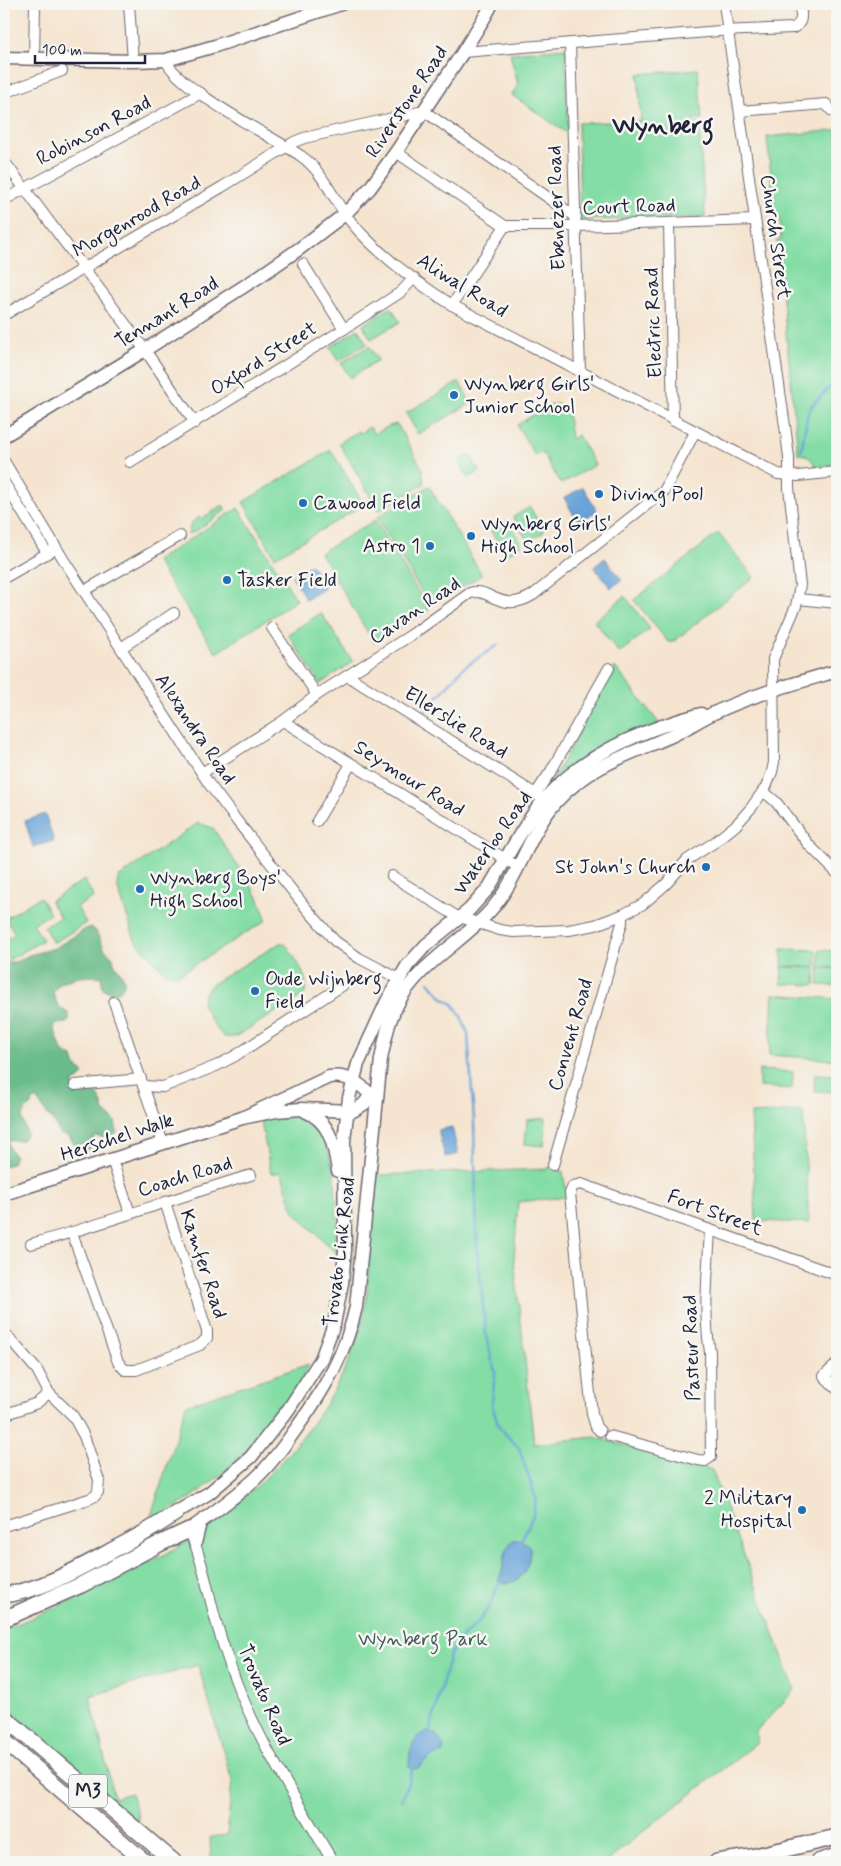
<svg xmlns="http://www.w3.org/2000/svg" width="841" height="1866" font-family="Mynerve,sans-serif">
	<rect width="100%" height="100%" fill="#f6f6f2"/>
	<filter id="ink" filterUnits="userSpaceOnUse"><feTurbulence type="fractalNoise" baseFrequency=".02" numOctaves="2"/><feDisplacementMap in="SourceGraphic" scale="10" xChannelSelector="R" yChannelSelector="G"/><feConvolveMatrix kernelMatrix="1 2 1 2 8 2 1 2 1" color-interpolation-filters="sRGB"/></filter>
	<filter id="wash" filterUnits="userSpaceOnUse"><feTurbulence type="fractalNoise" baseFrequency=".0096" numOctaves="4" result="noise"/><feDisplacementMap in="SourceGraphic" scale="20" xChannelSelector="R" yChannelSelector="G"/><feGaussianBlur stdDeviation="1.12" result="paint"/><feColorMatrix in="noise" values="0 0 0 0 0 0 0 0 0 0 0 0 0 0 0 0 0 1.4 0 .05"/><feComposite in="paint" operator="in"/></filter>
	<g filter="url(#wash)">
		<rect width="100%" height="100%" fill="#f5e4cf"/>
		<g fill="#83dda4" stroke="#528070">
			<polygon points="566,48 568,134 512,95 518,85 510,53"/>
			<polygon points="698,69 702,119 693,119 693,123 699,122 705,217 580,220 578,123 641,121 638,74"/>
			<path d="M837,130V464L816,467C812,459 807,454 798,454L777,240L781,239L779,214L775,215L767,137Z"/>
			<polygon points="391,307 400,322 371,339 363,325"/>
			<polygon points="358,329 367,344 338,361 330,347"/>
			<polygon points="369,346 378,360 350,378 341,363"/>
			<polygon points="459,382 471,403 418,434 406,413"/>
			<polygon points="555,404 560,404 567,409 571,439 578,435 595,465 561,484 544,455 541,453 535,456 517,425 546,407"/>
			<polygon points="397,424 422,468 424,484 379,511 339,443 358,431 360,433 370,427 374,434 389,426"/>
			<polygon points="331,450 364,505 275,557 243,502"/>
			<polygon points="470,455 480,471 468,478 458,461"/>
			<polygon points="429,486 482,575 430,606 377,517"/>
			<polygon points="223,505 226,510 196,531 188,534 191,523 200,517 202,519"/>
			<polygon points="530,507 544,532 529,541 526,537 525,537 513,517"/>
			<polygon points="238,508 297,600 216,653 156,561"/>
			<polygon points="375,520 429,610 374,643 320,553"/>
			<polygon points="509,520 520,540 521,546 505,555 491,531"/>
			<polygon points="718,533 754,577 673,642 668,642 634,600"/>
			<polygon points="625,596 650,629 619,653 594,621"/>
			<polygon points="321,613 353,662 320,684 288,634"/>
			<polygon points="615,667 659,723 554,781 553,779"/>
			<polygon points="198,823 213,828 258,897 266,918 265,921 178,975 166,973 135,940 117,886 118,878"/>
			<polygon points="84,880 94,897 77,907 86,923 53,943 44,927 60,917 50,901"/>
			<polygon points="40,897 50,914 33,924 43,940 9,960 4,952 4,941 15,934 6,918"/>
			<path d="M280,943H284L288,947C296,961 311,978 304,995L235,1037H224L215,1027L202,1004L204,994L212,984Z"/>
			<polygon points="782,949 816,950 816,967 782,966"/>
			<polygon points="819,950 837,951 837,968 819,967"/>
			<polygon points="782,967 816,968 815,985 781,984"/>
			<polygon points="819,968 837,969 837,986 818,985"/>
			<polygon points="773,994 837,999 837,1060 769,1055"/>
			<polygon points="759,1070 793,1072 792,1089 759,1087"/>
			<polygon points="815,1074 837,1075 837,1092 814,1091"/>
			<polygon points="803,1111 809,1223 756,1221 751,1114"/>
			<polygon points="307,1115 321,1127 334,1171 338,1228 337,1254 294,1212 281,1172 271,1174 260,1117"/>
			<polygon points="546,1118 544,1146 525,1144 527,1120"/>
			<path d="M548,1167L563,1172L567,1197L518,1202L514,1259L534,1444L594,1437L712,1470L795,1690L756,1731L757,1743L636,1837L607,1862H211L210,1837L227,1835L232,1780L198,1665L90,1696L114,1798L131,1793L139,1818L132,1819L4,1709V1629C44,1614 82,1595 121,1576C142,1566 164,1556 184,1543C260,1495 341,1410 362,1321C368,1299 368,1276 369,1254C369,1228 373,1201 376,1175L547,1169Z"/>
			<path d="M309,1364C302,1383 289,1399 277,1415C252,1446 225,1474 192,1497C179,1506 163,1513 149,1522L186,1405Z"/>
		</g>
		<path fill="#6abc8a" stroke="#466f62" d="M91,927L96,931L105,950L113,957C113,971 133,977 120,991L112,994L103,988L101,977C87,975 59,977 53,993L58,1006L69,1014V1021L66,1023L56,1024L54,1027L62,1051L73,1057L76,1067L82,1071L84,1074L82,1077L73,1082V1088C80,1093 87,1088 95,1090L100,1098L104,1111L115,1121L117,1132L113,1137L106,1138L95,1136C92,1140 94,1145 89,1149C78,1155 74,1141 68,1137C66,1135 63,1136 60,1134C57,1132 58,1127 55,1124C48,1116 43,1109 37,1099H34L31,1105L26,1110L22,1118L27,1135L22,1140L8,1141L9,1148L15,1156L12,1163L4,1167V1114L7,1113V1109L4,1107V962H16L29,955L55,948L84,930Z"/>
		<g fill="#68a3d8" stroke="#45628a">
			<polygon points="583,487 597,511 578,522 564,498"/>
			<polygon points="605,558 622,580 611,588 594,567"/>
			<polygon points="311,564 325,588 306,600 292,576"/>
			<polygon points="45,814 54,841 33,847 25,821"/>
			<polygon points="452,1127 458,1154 445,1157 438,1130"/>
			<path d="M513,1540H521L530,1547C531,1565 520,1590 498,1581C506,1568 501,1552 513,1540Z"/>
			<path d="M425,1732L436,1734L444,1747L442,1754L432,1756L418,1768L413,1769L409,1767C409,1753 411,1739 425,1732Z"/>
		</g>
		<g fill="none" stroke-linecap="round" stroke-linejoin="round">
			<g stroke="#68a3d8" stroke-width="2.5">
				<polyline points="801,451 808,413 812,405 837,380"/>
				<polyline points="422,715 463,668 498,645"/>
				<polyline points="429,982 442,997 453,1004 461,1016 468,1034 474,1120"/>
				<polyline points="474,1122 477,1247 486,1335 495,1372 492,1405 499,1427 519,1448 536,1499 532,1518 521,1541"/>
				<polyline points="429,1734 450,1655 459,1640 479,1621 489,1607 501,1579"/>
				<polyline points="402,1800 413,1768"/>
			</g>
		</g>
	</g>
	<g filter="url(#ink)">
		<g fill="none" stroke-linecap="round" stroke-linejoin="round">
			<g stroke="#6c666f" stroke-width="12">
				<g id="minor">
					<polyline points="129,4 133,61"/>
					<polyline points="570,43 580,372"/>
					<path d="M463,52L720,31L793,28C804,23 801,14 800,4"/>
					<polyline points="34,59 35,4"/>
					<path d="M166,60C176,88 273,137 301,156C324,172 334,202 352,223C377,253 419,284 452,305L778,474L798,476L837,472"/>
					<polyline points="4,93 62,71"/>
					<polyline points="740,111 826,104 831,110 837,114"/>
					<polyline points="396,152 505,226"/>
					<polyline points="4,161 145,350 195,423"/>
					<polyline points="4,200 201,93"/>
					<polyline points="669,224 673,421"/>
					<polyline points="505,226 576,226 755,220"/>
					<polyline points="303,264 344,329"/>
					<polyline points="452,305 505,226"/>
					<polyline points="4,315 222,187 294,142 304,138 424,111 576,217"/>
					<polyline points="4,461 65,562 209,784 237,821 306,908 335,941 359,958 399,979"/>
					<polyline points="130,462 344,329 401,292 414,278"/>
					<polyline points="4,482 47,553"/>
					<polyline points="4,578 53,550"/>
					<polyline points="84,591 180,536"/>
					<polyline points="798,599 837,603"/>
					<polyline points="272,628 317,695"/>
					<polyline points="121,648 174,613"/>
					<polyline points="348,676 545,800"/>
					<polyline points="283,721 518,867"/>
					<path d="M202,773L283,721L317,695L411,635L470,593C489,586 500,615 533,595L664,491L695,432"/>
					<polyline points="763,791 776,802 809,845 837,873"/>
					<polyline points="536,793 551,771 609,668"/>
					<polyline points="317,821 351,764"/>
					<polyline points="392,876 456,916 500,930 513,932 569,930 595,925 622,915 643,904 666,884 687,860 715,842 736,825 751,808 766,787 772,772 774,762 773,659 796,606 800,585 789,488 789,458 786,433 724,4"/>
					<polyline points="114,1002 163,1143"/>
					<polyline points="75,1085 141,1079"/>
					<polyline points="143,1086 163,1087 216,1066 235,1056 343,985"/>
					<polyline points="112,1160 130,1213"/>
					<polyline points="553,1165 622,923 622,915"/>
					<polyline points="72,1233 118,1362 125,1370 136,1370 200,1345 207,1338 207,1331 165,1202"/>
					<path d="M31,1244C105,1224 177,1197 251,1175"/>
					<polyline points="4,1332 37,1370 49,1393 73,1416 84,1436 99,1480 98,1492 95,1496 89,1499 4,1526"/>
					<polyline points="837,1364 824,1376 837,1389"/>
					<polyline points="4,1415 37,1403 49,1393"/>
					<polyline points="600,1431 596,1427 592,1414 570,1193 573,1186 581,1184 837,1275"/>
					<path d="M610,1436L698,1460L705,1461L711,1457L710,1352C703,1312 708,1270 710,1230"/>
					<path d="M192,1537C202,1559 206,1583 212,1606C217,1627 224,1648 231,1668C255,1737 296,1799 333,1862"/>
				</g>
			</g>
			<g stroke="#6c666f" stroke-width="15">
				<g id="major">
					<polyline points="4,58 133,61 166,60 215,46 341,4"/>
					<polyline points="4,436 145,350 257,278 299,249 345,214 370,188 396,152 463,52 486,15 492,4"/>
					<path d="M305,1111C331,1122 334,1145 338,1171"/>
					<path d="M4,1194L242,1118L329,1077C347,1074 359,1083 371,1095L364,1104L353,1111L301,1109L276,1111L242,1118"/>
					<path d="M177,1512L209,1493L251,1457L288,1410L321,1359L334,1324L342,1283L345,1250L344,1141L349,1098L358,1064L387,1001L407,966L426,945L469,910L488,889C504,863 518,835 536,810C574,758 641,730 701,714"/>
					<path d="M189,1530C212,1514 234,1498 255,1479C272,1463 285,1445 298,1426C325,1389 346,1352 356,1307L381,1059C385,1041 388,1021 397,1005C417,965 460,944 489,912C519,880 527,835 556,802C586,768 629,754 669,737C685,730 700,719 716,712C755,694 796,683 837,671"/>
					<polyline points="195,1543 200,1523"/>
				</g>
			</g>
			<g stroke="#6c666f" stroke-width="18">
				<g id="highway">
					<path d="M4,1595C47,1589 86,1564 124,1544C143,1534 160,1524 177,1512"/>
					<polyline points="4,1619 81,1585 159,1544 189,1530"/>
					<polyline points="4,1717 174,1862"/>
					<polyline points="4,1741 145,1862"/>
					<polyline points="717,1862 751,1857 837,1837"/>
					<polyline points="818,1862 837,1856"/>
				</g>
			</g>
			<use href="#minor" stroke="#fff" stroke-width="10"/>
			<use href="#major" stroke="#fff" stroke-width="12"/>
			<use href="#highway" stroke="#fff" stroke-width="15"/>
		</g>
	</g>
	<g fill="#1f6fb2" stroke="#f6f6f2" stroke-width="2">
		<circle cx="454" cy="395" r="5"/>
		<circle cx="599" cy="494" r="5"/>
		<circle cx="303" cy="503" r="5"/>
		<circle cx="471" cy="536" r="5"/>
		<circle cx="430" cy="546" r="5"/>
		<circle cx="227" cy="580" r="5"/>
		<circle cx="706" cy="867" r="5"/>
		<circle cx="140" cy="889" r="5"/>
		<circle cx="255" cy="991" r="5"/>
		<circle cx="802" cy="1510" r="5"/>
	</g>
	<g text-anchor="middle" dominant-baseline="central" stroke-width="5" stroke-linejoin="round" paint-order="stroke">
		<rect fill="#f6f6f2" stroke="#626272" stroke-width="1" x="69" y="1774.5" width="38" height="33" rx="4"/>
		<g font-size="19" font-weight="bold" fill="#22223b">
			<text x="88" y="1791">M3</text>
		</g>
		<g font-size="20" fill="#22223b" stroke="#f6f6f2">
			<text transform="translate(407 102) rotate(-56)">Riverstone Road</text>
			<text transform="translate(94 131) rotate(-28)">Robinson Road</text>
			<text transform="translate(629 207) rotate(-2)">Court Road</text>
			<text transform="translate(557 208) rotate(-92)">Ebenezer Road</text>
			<text transform="translate(137 217) rotate(-30)">Morgenrood Road</text>
			<text transform="translate(775 237) rotate(82)">Church Street</text>
			<text transform="translate(462 286) rotate(32)">Aliwal Road</text>
			<text transform="translate(167 313) rotate(-32)">Tennant Road</text>
			<text transform="translate(654 323) rotate(-92)">Electric Road</text>
			<text transform="translate(264 359) rotate(-32)">Oxford Street</text>
			<text transform="translate(415 611) rotate(-34)">Cavan Road</text>
			<text transform="translate(456 723) rotate(32)">Ellerslie Road</text>
			<text transform="translate(195 729) rotate(56)">Alexandra Road</text>
			<text transform="translate(409 779) rotate(32)">Seymour Road</text>
			<text transform="translate(493 843) rotate(-55)">Waterloo Road</text>
			<text transform="translate(571 1035) rotate(-74)">Convent Road</text>
			<text transform="translate(117 1138) rotate(-18)">Herschel Walk</text>
			<text transform="translate(185 1177) rotate(-17)">Coach Road</text>
			<text transform="translate(715 1213) rotate(20)">Fort Street</text>
			<text transform="translate(340 1252) rotate(-83)">Trovato Link Road</text>
			<text transform="translate(203 1264) rotate(72)">Kamfer Road</text>
			<text transform="translate(692 1348) rotate(-92)">Pasteur Road</text>
			<text transform="translate(264 1695) rotate(67)">Trovato Road</text>
		</g>
		<g font-size="20" fill="#22223b" stroke="#f6f6f2" text-anchor="start">
			<text x="464" y="384">Wynberg Girls'<tspan x="464" dy="23">Junior School</tspan></text>
			<text x="609" y="494">Diving Pool</text>
			<text x="313" y="503">Cawood Field</text>
			<text x="481" y="524">Wynberg Girls'<tspan x="481" dy="23">High School</tspan></text>
			<text x="420" y="546" text-anchor="end">Astro 1</text>
			<text x="237" y="580">Tasker Field</text>
			<text x="696" y="867" text-anchor="end">St John's Church</text>
			<text x="150" y="878">Wynberg Boys'<tspan x="150" dy="23">High School</tspan></text>
			<text x="265" y="979">Oude Wijnberg<tspan x="265" dy="23">Field</tspan></text>
			<text x="792" y="1498" text-anchor="end">2 Military<tspan x="792" dy="23">Hospital</tspan></text>
		</g>
		<g font-size="20" fill="#3f5a5a" stroke="#f6f6f2">
			<text x="423" y="1639">Wynberg Park</text>
		</g>
		<g font-size="25" font-weight="bold" fill="#22223b" stroke="#f6f6f2">
			<text x="663" y="126">Wynberg</text>
		</g>
	</g>
	<rect width="841" height="1866" fill="none" stroke="#f6f6f2" stroke-width="20"/>
	<path d="M35 55v8h110v-8" fill="none" stroke="#22223b" stroke-width="2.5"/>
	<text x="42" y="55" font-size="15" fill="#22223b" stroke="#f6f6f2" stroke-width="4" paint-order="stroke">100 m</text>
</svg>
